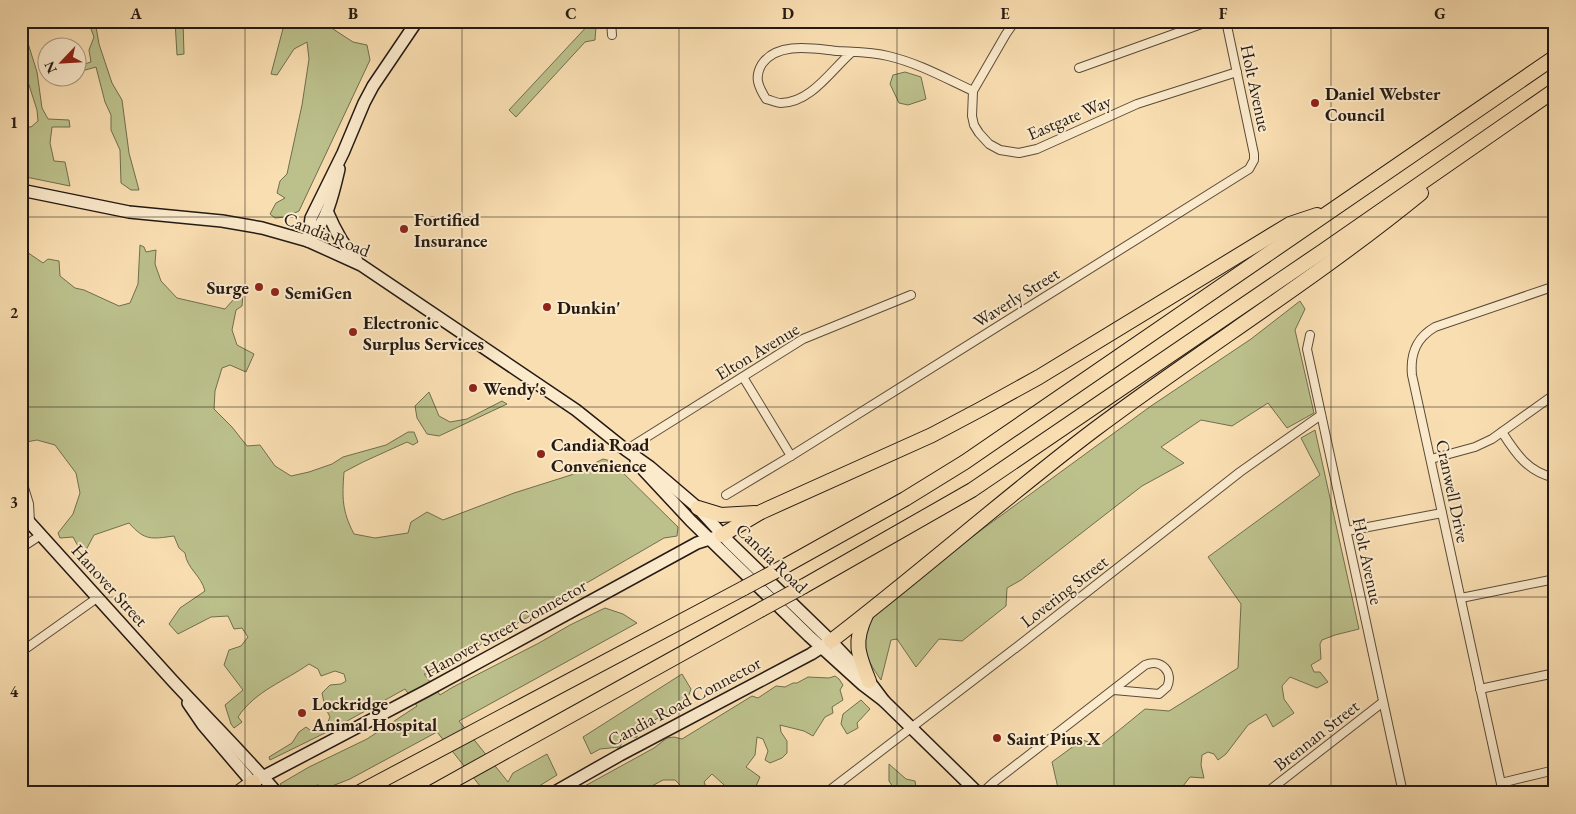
<svg xmlns="http://www.w3.org/2000/svg" width="1576" height="814" font-family="'EB Garamond',serif">
	<rect width="100%" height="100%" fill="#f9deb1"/>
	<filter id="stains"><feTurbulence type="fractalNoise" baseFrequency=".004" numOctaves="4"/><feColorMatrix values="0 0 0 0 .2 0 0 0 0 .09 0 0 0 0 .02 0 0 0 .5 -.17"/></filter>
	<radialGradient id="worn" r=".72"><stop offset=".6" stop-color="#630" stop-opacity="0"/><stop offset="1" stop-color="#630" stop-opacity=".3"/></radialGradient>
	<g fill="#bcc18c" stroke="#706e50">
		<polygon points="21,21 37,72 42,108 48,119 69,120 70,127 52,127 50,143 54,161 65,162 70,186 21,176 21,126 31,127 38,121 37,110 21,60"/>
		<polygon points="88,21 95,21 99,44 112,83 122,100 129,153 139,190 131,190 121,183 120,150 111,130 111,115 105,102 96,67 78,72 78,66 91,62 89,50 94,37"/>
		<polygon points="175,21 183,21 184,54 177,55"/>
		<polygon points="285,21 331,21 330,27 353,42 367,45 370,60 299,211 286,217 275,218 270,214 276,203 285,198 277,193 280,181 287,174 302,105 309,59 307,42 294,49 277,75 271,74"/>
		<polygon points="591,22 596,27 595,40 585,42 516,117 509,110"/>
		<polygon points="905,72 921,77 926,99 908,105 899,103 890,84 893,75"/>
		<path d="M140,245L144,247L146,252L156,250L155,264L161,281L177,298L225,309L233,300L243,293L242,306L236,310L232,330L237,345L254,354L246,372L230,365L222,368L215,391L214,409L232,427L247,446L260,445L275,466L291,476L309,472L332,464L343,457L386,445L408,432H414L418,442L413,445L407,442L363,462L344,472C342,498 342,511 354,534L375,538L408,533L411,522L427,512L443,520L514,493L571,475L603,459L611,461L678,527L677,536L664,538L430,674H424L440,695L453,687L539,643L570,625L605,608L623,614L637,623L459,721L508,782L513,773L547,754L557,775L531,791L521,793H475L484,791L437,732L350,779L327,788L318,785L304,788L303,786L286,792L280,784L309,767L367,739L417,706L405,689L329,731L270,760L269,757L292,743L299,732L306,727L310,730L327,724L330,717L325,707L322,693L330,685L341,684L346,681L344,674L335,671L321,676L318,669L309,664C285,681 255,691 238,717L242,722L234,728L231,724L225,705L243,690L224,665L229,650L241,646L248,637L242,628L234,629L228,616L211,617L178,634L169,624L180,608L205,591C201,575 187,569 185,553L179,548L174,536C151,539 145,541 129,523L94,535L86,550L78,546L73,537L60,538L58,533L73,514L80,493L76,473L55,445L37,440L21,443V248L43,263L48,259L59,261L60,276L75,288L84,290L119,306L130,303L138,284Z"/>
		<path d="M1300,301L1305,309L1295,330L1314,413L1287,428L1268,403L1232,426L1201,420L1161,447L1184,463L1142,486L1021,580L1007,588L1006,606L962,641L939,639L916,667L897,639L891,640L881,680C865,657 856,640 874,615L958,547L1151,406L1251,339Z"/>
		<polygon points="429,392 439,416 450,422 467,419 502,401 507,404 439,436 427,434 417,418 415,406"/>
		<polygon points="1315,430 1359,629 1335,635 1322,640 1320,644 1321,659 1311,665 1314,672 1320,672 1328,682 1317,688 1290,677 1282,686 1284,699 1294,713 1273,727 1266,714 1248,725 1226,754 1218,760 1214,754 1208,752 1202,755 1201,765 1204,778 1190,777 1183,786 1185,793 1088,793 1085,790 1079,793 1062,793 1058,788 1052,762 1082,740 1101,745 1145,709 1169,711 1238,668 1241,604 1208,557 1320,475 1301,438"/>
		<polygon points="682,674 691,689 686,703 638,729 637,737 624,738 620,747 600,749 591,754 583,737"/>
		<polygon points="835,676 839,679 843,685 840,690 843,700 832,707 833,713 825,717 813,736 804,731 780,725 781,732 787,741 787,753 782,758 770,763 765,760 768,751 763,739 757,737 755,755 746,767 760,777 753,793 733,793 712,774 704,782 709,793 685,793 684,789 675,780 663,780 639,793 572,793 654,748 667,738 674,737 682,739 752,696 758,698 776,686 785,687 793,683 797,683 808,677 829,678"/>
		<polygon points="861,700 870,709 857,723 858,728 847,734 841,724 843,714"/>
		<polygon points="889,764 906,779 915,781 917,793 897,793 889,781"/>
	</g>
	<g fill="none" stroke-linecap="round" stroke-linejoin="round">
		<g stroke="#5a4b3a" stroke-width="10">
			<g id="street">
				<polyline points="611,21 612,35"/>
				<polyline points="1015,21 1006,34 973,91 972,116 974,125 979,133 989,144 1000,150 1019,153 1037,149 1137,104 1237,72"/>
				<path d="M852,52C832,69 811,103 781,103C776,103 771,100 766,99C758,86 754,77 762,64C778,41 815,49 838,51C854,52 872,52 888,56C918,63 945,78 973,91"/>
				<polyline points="1079,68 1210,21"/>
				<polyline points="1310,335 1307,349 1403,793"/>
				<polyline points="743,377 791,456"/>
				<path d="M1502,432C1516,454 1528,472 1555,478"/>
				<polyline points="626,450 803,339 911,295"/>
				<polyline points="1431,459 1475,447 1492,439 1555,394"/>
				<polyline points="21,478 29,504 30,522"/>
				<polyline points="726,495 791,456 1249,169 1254,160 1254,154 1226,21"/>
				<polyline points="1347,531 1442,513"/>
				<polyline points="21,548 41,535"/>
				<polyline points="1461,598 1555,579"/>
				<polyline points="21,652 97,598"/>
				<polyline points="1480,689 1555,673"/>
				<polyline points="1501,783 1555,770"/>
				<polyline points="826,793 1022,643 1240,472 1321,415"/>
				<path d="M982,793L994,782L1145,665C1161,658 1174,672 1167,687L1159,694L1114,690"/>
				<polyline points="1266,793 1383,702"/>
				<path d="M1503,793L1412,375C1410,354 1416,338 1435,327L1555,286"/>
			</g>
		</g>
		<g stroke="#251a13" stroke-width="14">
			<g id="secondary">
				<polyline points="21,190 129,212 222,221 262,228 308,241 361,265 576,410 626,450 650,467 698,508 730,543 831,641 869,681 884,701"/>
				<path d="M327,211C335,230 343,246 357,261"/>
				<polyline points="308,241 311,218 343,153 364,103 373,86 417,21"/>
				<path d="M308,241C327,222 333,195 339,169"/>
				<polyline points="636,462 691,521 809,636 863,685 884,701 978,793"/>
				<path d="M21,513C71,568 121,624 171,679C206,717 243,753 277,793"/>
				<polyline points="188,703 203,725 261,793"/>
				<polyline points="253,782 426,691 697,543 722,535"/>
				<polyline points="553,793 620,755 811,654 825,645"/>
			</g>
		</g>
		<g stroke="#251a13" stroke-width="16">
			<g id="highway">
				<polyline points="698,508 721,515 755,513"/>
				<polyline points="722,535 761,512 932,435 981,409 1039,377 1290,224 1317,215"/>
				<polyline points="785,566 905,499 965,462 1555,57"/>
				<polyline points="804,586 972,490 1323,251 1555,90"/>
				<path d="M866,615C853,642 858,654 869,681"/>
				<path d="M831,641C920,573 1004,498 1094,430C1202,349 1317,278 1421,193"/>
				<polyline points="238,793 253,782"/>
				<polyline points="358,793 744,588"/>
				<polyline points="431,793 762,609"/>
			</g>
		</g>
		<use href="#street" stroke="#fbeacc" stroke-width="8"/>
		<use href="#secondary" stroke="#fbeacc" stroke-width="11"/>
		<use href="#highway" stroke="#f9deb1" stroke-width="14"/>
		<g stroke="#251a13" stroke-width="16" stroke-linecap="butt">
			<g id="highway-bridge">
				<polyline points="744,588 785,566"/>
				<polyline points="762,609 804,586"/>
			</g>
		</g>
		<use href="#highway-bridge" stroke="#f9deb1" stroke-width="14"/>
	</g>
	<path fill="none" stroke="#251a13" stroke-width="1" stroke-opacity="0.55" d="M245,21V793M462,21V793M679,21V793M897,21V793M1114,21V793M1331,21V793M21,217H1555M21,407H1555M21,597H1555"/>
	<g fill="#8f2418" stroke="#fbeacc" stroke-width="2">
		<circle cx="1315" cy="103" r="5"/>
		<circle cx="404" cy="229" r="5"/>
		<circle cx="259" cy="287" r="5"/>
		<circle cx="275" cy="292" r="5"/>
		<circle cx="547" cy="307" r="5"/>
		<circle cx="353" cy="332" r="5"/>
		<circle cx="473" cy="388" r="5"/>
		<circle cx="541" cy="454" r="5"/>
		<circle cx="302" cy="713" r="5"/>
		<circle cx="997" cy="738" r="5"/>
	</g>
	<g text-anchor="middle" dominant-baseline="central" stroke-width="4" stroke-linejoin="round" paint-order="stroke">
		<g font-size="18" fill="#251a13" stroke="#fbeacc">
			<text transform="translate(1256 88) rotate(78)">Holt Avenue</text>
			<text transform="translate(1069 117) rotate(-23)">Eastgate Way</text>
			<text transform="translate(327 234) rotate(22)">Candia Road</text>
			<text transform="translate(1016 297) rotate(-32)">Waverly Street</text>
			<text transform="translate(757 351) rotate(-31)">Elton Avenue</text>
			<text transform="translate(1453 491) rotate(78)">Cranwell Drive</text>
			<text transform="translate(772 558) rotate(44)">Candia Road</text>
			<text transform="translate(1368 561) rotate(78)">Holt Avenue</text>
			<text transform="translate(110 585) rotate(48)">Hanover Street</text>
			<text transform="translate(1064 591) rotate(-38)">Lovering Street</text>
			<text transform="translate(505 628) rotate(-29)">Hanover Street Connector</text>
			<text transform="translate(684 701) rotate(-28)">Candia Road Connector</text>
			<text transform="translate(1316 735) rotate(-38)">Brennan Street</text>
		</g>
		<g font-size="18" font-weight="bold" fill="#251a13" stroke="#fbeacc" text-anchor="start">
			<text x="1325" y="93">Daniel Webster<tspan x="1325" dy="21">Council</tspan></text>
			<text x="414" y="219">Fortified<tspan x="414" dy="21">Insurance</tspan></text>
			<text x="249" y="287" text-anchor="end">Surge</text>
			<text x="285" y="292">SemiGen</text>
			<text x="557" y="307">Dunkin'</text>
			<text x="363" y="322">Electronic<tspan x="363" dy="21">Surplus Services</tspan></text>
			<text x="483" y="388">Wendy's</text>
			<text x="551" y="444">Candia Road<tspan x="551" dy="21">Convenience</tspan></text>
			<text x="312" y="703">Lockridge<tspan x="312" dy="21">Animal Hospital</tspan></text>
			<text x="1007" y="738">Saint Pius X</text>
		</g>
	</g>
	<rect width="1576" height="814" fill="none" stroke="#f9deb1" stroke-width="55"/>
	<g transform="translate(62 62) rotate(245)"><circle r="24" fill="#fbeacc" stroke="#a59782"/>
	<path d="M0-4L9 19L0 12L-9 19Z" fill="#8f2418"/>
	<text y="-8" font-size="14" font-weight="bold" text-anchor="middle" fill="#251a13">N</text>
	</g>
	<rect x="28" y="28" width="1520" height="758" fill="none" stroke="#251a13" stroke-width="2"/>
	<g font-size="16" text-anchor="middle" font-weight="bold" fill="#251a13">
		<text x="136" y="19">A</text>
		<text x="353" y="19">B</text>
		<text x="571" y="19">C</text>
		<text x="788" y="19">D</text>
		<text x="1005" y="19">E</text>
		<text x="1223" y="19">F</text>
		<text x="1440" y="19">G</text>
		<text x="14" y="128">1</text>
		<text x="14" y="318">2</text>
		<text x="14" y="508">3</text>
		<text x="14" y="697">4</text>
	</g>
	<rect width="100%" height="100%" filter="url(#stains)"/>
	<rect width="100%" height="100%" fill="url(#worn)"/>
</svg>
